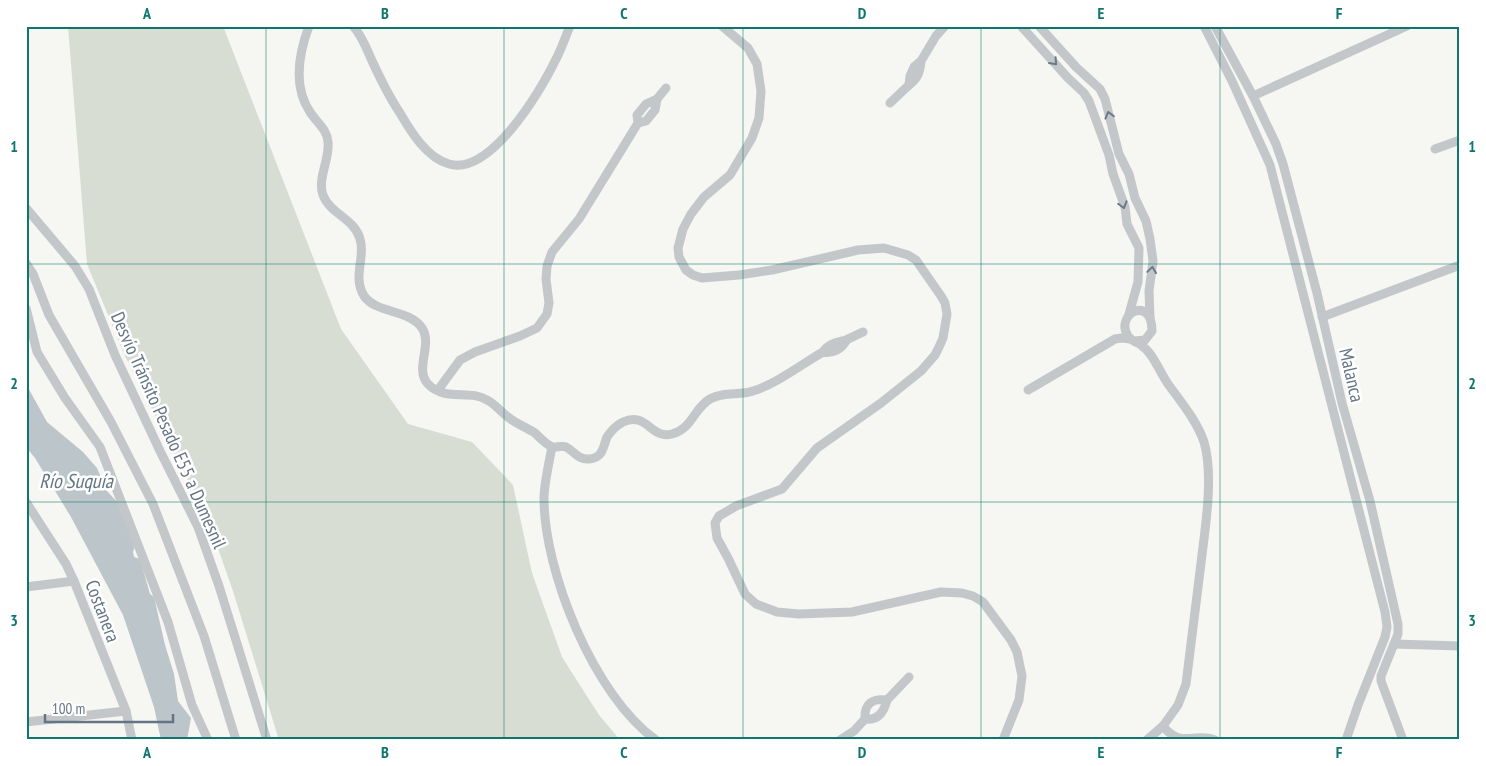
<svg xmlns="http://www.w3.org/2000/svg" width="1486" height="766" font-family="'PT Sans Narrow',sans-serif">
	<rect width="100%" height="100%" fill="#f6f6f2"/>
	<polygon fill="#d7ddd3" points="68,26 223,26 341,329 408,424 472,442 513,485 532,573 562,657 599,715 620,740 279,740 233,591 208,520 125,356 87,264"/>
	<polygon fill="#bbc5ca" points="26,384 47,422 83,452 97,468 107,491 118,503 133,537 134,549 133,552 134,557 140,559 150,594 154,597 165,645 174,674 178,701 191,718 187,740 161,740 154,707 123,615 71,517 35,458 26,447"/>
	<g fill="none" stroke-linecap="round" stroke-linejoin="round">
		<g stroke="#c3c7ca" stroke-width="9">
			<path d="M309,26C299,53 293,87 310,112C317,123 327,129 328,142C330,159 317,179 323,195C330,214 355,219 360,239C366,257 352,276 364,296C377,314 409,309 422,328C433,345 414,369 428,384C445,402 470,389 487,400C495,404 501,412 508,417C516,424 526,427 535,433C539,437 547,445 552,447C557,448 561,445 566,447C574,451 578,460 589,459C603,458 603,447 607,437C611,431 617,425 623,422C647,411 651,440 672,434C692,429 694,408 710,399C724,391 739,396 753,391C776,384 802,364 823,352C829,342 839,343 848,339C853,337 858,334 863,332"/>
			<path d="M353,26C363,37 367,50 373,63C381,80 389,97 400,113C411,132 427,158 449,164C490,176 540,92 555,61C561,50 565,38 570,26"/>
			<polyline points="722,26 748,48 757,64 761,91 759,118 752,138 730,175 704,197 691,214 683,229 678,248 679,257 686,270 693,275 702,278 739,275 772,270 858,250 884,248 908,255 916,260 941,296 945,303 947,314 943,338 939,347 935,355 921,371 881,403 817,448 782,489 736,506 719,516 715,523 717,538 728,558 745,594 756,604 777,612 799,614 852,612 941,592 962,593 973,596 983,602 1011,640 1017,652 1022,676 1019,700 1003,740"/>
			<polyline points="1021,26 1068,78 1084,93 1089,101 1109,155 1113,174 1125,207 1127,224 1139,248 1138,282 1129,314"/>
			<polyline points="1039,26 1076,67 1100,89 1105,99 1119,154 1129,174 1135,198 1146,221 1150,239 1153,261 1149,291 1150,318"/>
			<polyline points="1204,26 1232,81 1270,165 1385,612 1387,627 1385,637 1358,705 1346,740"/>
			<polyline points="1215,26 1253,96 1276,144 1283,164 1317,293 1342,403 1370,501 1398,624 1398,634 1381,676 1381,681 1403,740"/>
			<path d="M921,61C920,72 918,78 909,85L910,76L914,67L921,61L936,36L945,26"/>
			<polyline points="1253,96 1407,26"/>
			<polyline points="890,103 909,85"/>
			<polyline points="638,123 646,121 655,110 657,99 666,88"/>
			<polyline points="1435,149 1460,140"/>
			<polyline points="26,208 75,266 89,289 115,355 160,451 198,527 219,586 267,740"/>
			<polyline points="26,263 33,274 49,315 111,422 153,504 204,636 236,740"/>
			<polyline points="26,308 37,352 65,398 100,447 168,622 192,705 208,740"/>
			<polyline points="1322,317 1460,265"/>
			<path d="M1135,341L1145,340L1152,331C1152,294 1114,314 1128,336C1130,340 1135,342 1140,344C1154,354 1159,371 1168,384C1181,402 1197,421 1204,442C1214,476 1205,529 1201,563C1196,604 1191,644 1186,684L1178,705L1163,726C1181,749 1194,732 1215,740"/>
			<path d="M823,352C833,354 841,349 846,341"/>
			<polyline points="438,390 460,360 475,352 520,336 537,328 547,314 549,303 546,279 547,266 552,252 579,219 638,123 637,115 646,104 657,99"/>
			<polyline points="1028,390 1115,339 1121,338 1131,339"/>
			<path d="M552,447C549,463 545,479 544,496C543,570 594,696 656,740"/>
			<polyline points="26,502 66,564 74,581 126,711 132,740"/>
			<polyline points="26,587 74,581"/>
			<polyline points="1394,644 1460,646"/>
			<polyline points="887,700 909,677"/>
			<polyline points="26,722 126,711"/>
			<path d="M840,740L854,731L865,719C864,704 872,698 887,700C884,712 878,721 865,719"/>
			<polyline points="1147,740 1163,726"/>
		</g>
	</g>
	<defs><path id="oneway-chevron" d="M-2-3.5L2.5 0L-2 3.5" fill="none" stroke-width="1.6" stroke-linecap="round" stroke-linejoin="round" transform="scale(1.25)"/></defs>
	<g stroke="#697988">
		<use href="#oneway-chevron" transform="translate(1054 62) rotate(48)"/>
		<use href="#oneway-chevron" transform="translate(1109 115) rotate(-105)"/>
		<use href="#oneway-chevron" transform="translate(1123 205) rotate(74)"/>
		<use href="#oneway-chevron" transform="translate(1152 270) rotate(-82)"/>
	</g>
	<path fill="none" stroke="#0f766e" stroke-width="1" stroke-opacity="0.55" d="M266,26V740M504,26V740M743,26V740M981,26V740M1220,26V740M26,264H1460M26,502H1460"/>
	<g text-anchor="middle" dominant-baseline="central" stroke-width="5" stroke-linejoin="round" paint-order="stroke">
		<g font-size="19" fill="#647584" stroke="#fff">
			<text transform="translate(1352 375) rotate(77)">Malanca</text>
			<text transform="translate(169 430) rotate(66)">Desvío Tránsito Pesado E55 a Dumesnil</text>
			<text transform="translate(103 611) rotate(69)">Costanera</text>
		</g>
		<g font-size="20" font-style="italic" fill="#607781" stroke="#fff">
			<text x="76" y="481">Río Suquía</text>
		</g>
	</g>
	<rect width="1486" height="766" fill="none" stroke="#ffffff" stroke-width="55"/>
	<path d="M45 714v8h128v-8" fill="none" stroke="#647584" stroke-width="2.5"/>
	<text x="52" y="714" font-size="15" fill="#647584" stroke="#ffffff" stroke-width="4" paint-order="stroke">100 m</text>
	<rect x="28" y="28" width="1430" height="710" fill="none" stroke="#0f766e" stroke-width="2"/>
	<g font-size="16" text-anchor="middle" font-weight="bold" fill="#0f766e">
		<text x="147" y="19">A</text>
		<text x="385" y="19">B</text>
		<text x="624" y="19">C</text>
		<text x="862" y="19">D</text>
		<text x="1101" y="19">E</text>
		<text x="1339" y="19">F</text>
		<text x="14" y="152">1</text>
		<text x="1472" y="152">1</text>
		<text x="14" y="389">2</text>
		<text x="1472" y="389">2</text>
		<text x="14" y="626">3</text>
		<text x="1472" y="626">3</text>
		<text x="147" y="758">A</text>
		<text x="385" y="758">B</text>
		<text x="624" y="758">C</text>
		<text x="862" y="758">D</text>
		<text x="1101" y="758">E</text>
		<text x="1339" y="758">F</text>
	</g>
</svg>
